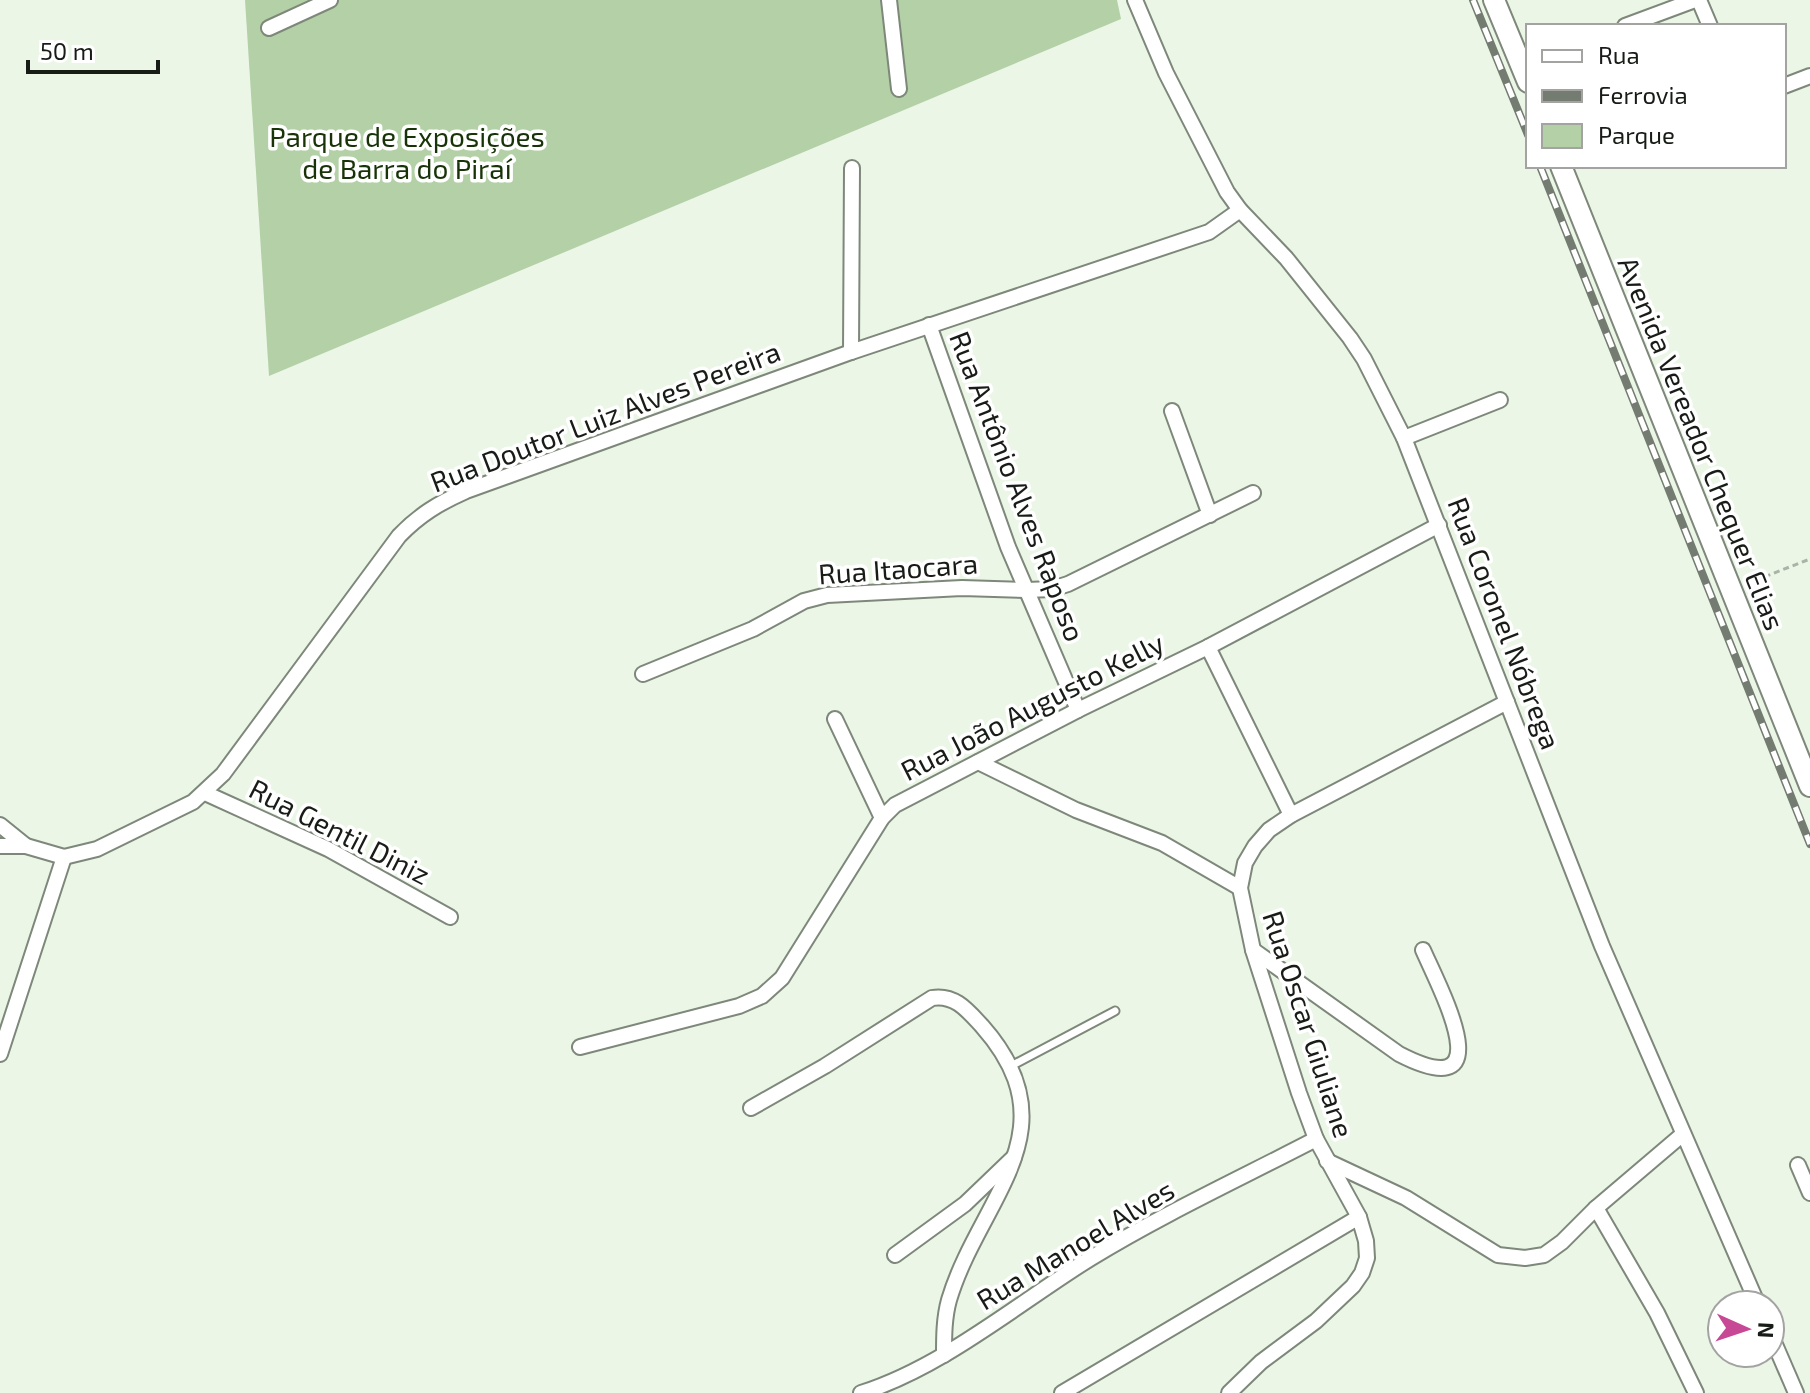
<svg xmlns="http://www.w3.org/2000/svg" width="1810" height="1393" font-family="'Exo 2',sans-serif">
	<rect width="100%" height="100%" fill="#ebf6e7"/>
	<polygon fill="#b3d0a7" points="245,0 1117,0 1121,19 269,376"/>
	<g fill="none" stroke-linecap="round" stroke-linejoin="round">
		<g stroke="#7e887a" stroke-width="11">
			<polyline id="lane" points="1011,1066 1115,1011"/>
		</g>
		<g stroke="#7e887a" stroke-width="18">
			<g id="street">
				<polyline points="889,0 899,89"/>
				<polyline points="1135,0 1166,73 1227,192 1240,210 1286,258 1350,338 1364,359 1404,438 1602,946 1758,1305"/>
				<polyline points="1699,0 1710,26"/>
				<polyline points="1625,26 1695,0"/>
				<polyline points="269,28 330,0"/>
				<polyline points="1784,86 1810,76"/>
				<polyline points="929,325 1008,547 1078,710"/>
				<polyline points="851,352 852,168"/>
				<polyline points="1172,411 1210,515"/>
				<polyline points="1404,438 1500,400"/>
				<polyline points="1208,647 1291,815"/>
				<polyline points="643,674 753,629 804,601 827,595 962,588 1027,590 1052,589 1068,584 1253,493"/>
				<polyline points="835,719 882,818"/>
				<polyline points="978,762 1076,810 1162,843 1240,888"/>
				<polyline points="205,793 328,849 450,917"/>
				<polyline points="0,825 26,846"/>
				<path d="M0,846H26L64,857L97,849L193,802L223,774L399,536C419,515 439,503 466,491L851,352L1209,232L1240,210"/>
				<path d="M1253,950L1399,1054C1504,1108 1441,991 1423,950"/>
				<polyline points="580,1047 739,1006 762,996 782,978 882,818 895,805 1078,710 1208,647 1439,525"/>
				<polyline points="0,1054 64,857"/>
				<path d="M751,1108L825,1066L932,998C955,994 968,1011 982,1026C1075,1131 979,1199 949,1300C944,1318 944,1337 944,1355"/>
				<polyline points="1327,1161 1406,1198 1498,1255 1525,1258 1544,1255 1562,1242 1596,1208 1683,1134"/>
				<polyline points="1798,1165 1810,1193"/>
				<polyline points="1596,1208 1657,1313 1696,1393"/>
				<polyline points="895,1255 965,1204 1014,1157"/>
				<polyline points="1770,1333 1796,1393"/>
				<path d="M861,1393C943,1367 1017,1304 1091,1258C1163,1214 1241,1178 1316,1139"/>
				<polyline points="1062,1393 1359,1217"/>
				<polyline points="1229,1393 1261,1362 1316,1321 1353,1286 1362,1273 1367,1258 1366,1241 1359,1217 1316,1139 1299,1093 1253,950 1240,888 1245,863 1255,846 1269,830 1291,815 1507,702"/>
			</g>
		</g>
		<g stroke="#7e887a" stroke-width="24">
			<g id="secondary">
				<polyline points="1494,0 1528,82"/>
				<polyline points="1561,166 1810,786"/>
			</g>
		</g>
		<polyline stroke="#aab3a7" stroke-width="3" stroke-dasharray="6 4" stroke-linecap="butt" points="1746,584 1810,559"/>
		<use href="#lane" stroke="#fff" stroke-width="7"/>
		<use href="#street" stroke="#fff" stroke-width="14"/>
		<use href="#secondary" stroke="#fff" stroke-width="20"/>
		<g stroke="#747b71" stroke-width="8">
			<g id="rail">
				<polyline points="1473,0 1528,135"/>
				<polyline points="1540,166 1810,844"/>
			</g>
		</g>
		<use href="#rail" stroke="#fff" stroke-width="5" stroke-dasharray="15" stroke-linecap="butt"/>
	</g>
	<g text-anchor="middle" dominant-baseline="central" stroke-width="7" stroke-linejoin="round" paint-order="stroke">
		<g font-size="28" fill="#173307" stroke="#fff">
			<text x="407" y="136">Parque de Exposições<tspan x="407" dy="32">de Barra do Piraí</tspan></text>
		</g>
		<g font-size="28" fill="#181c17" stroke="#fff">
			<text transform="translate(605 416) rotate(-21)">Rua Doutor Luiz Alves Pereira</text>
			<text transform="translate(1702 443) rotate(68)">Avenida Vereador Chequer Elias</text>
			<text transform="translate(1018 486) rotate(69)">Rua Antônio Alves Raposo</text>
			<text transform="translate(898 568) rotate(-4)">Rua Itaocara</text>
			<text transform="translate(1505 623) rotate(69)">Rua Coronel Nóbrega</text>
			<text transform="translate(1032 706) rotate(-27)">Rua João Augusto Kelly</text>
			<text transform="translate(340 831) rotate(27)">Rua Gentil Diniz</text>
			<text transform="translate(1309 1024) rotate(72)">Rua Oscar Giuliane</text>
			<text transform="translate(1075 1244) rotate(-31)">Rua Manoel Alves</text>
		</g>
	</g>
	<rect x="1526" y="24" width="260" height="144" fill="#ffffff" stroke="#a3a4a2" stroke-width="2"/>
	<rect x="1542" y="50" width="40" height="12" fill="#ffffff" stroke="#a3a4a2" stroke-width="2"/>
	<text x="1598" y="64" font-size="24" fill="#181c17">Rua</text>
	<rect x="1542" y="90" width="40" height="12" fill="#747b71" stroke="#a3a4a2" stroke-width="2"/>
	<text x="1598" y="104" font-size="24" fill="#181c17">Ferrovia</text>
	<rect x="1542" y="124" width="40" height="24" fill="#b3d0a7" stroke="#a3a4a2" stroke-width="2"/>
	<text x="1598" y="144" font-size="24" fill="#181c17">Parque</text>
	<g transform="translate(1746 1329) rotate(93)"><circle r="38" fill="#ffffff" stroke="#a3a4a2" stroke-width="2"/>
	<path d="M0-6L14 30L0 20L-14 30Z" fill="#c74895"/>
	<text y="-12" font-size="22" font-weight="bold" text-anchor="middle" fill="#181c17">N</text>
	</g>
	<path d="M28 60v12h130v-12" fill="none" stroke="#181c17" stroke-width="4"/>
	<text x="40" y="60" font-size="24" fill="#181c17" stroke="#ffffff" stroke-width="6" paint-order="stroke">50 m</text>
</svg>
